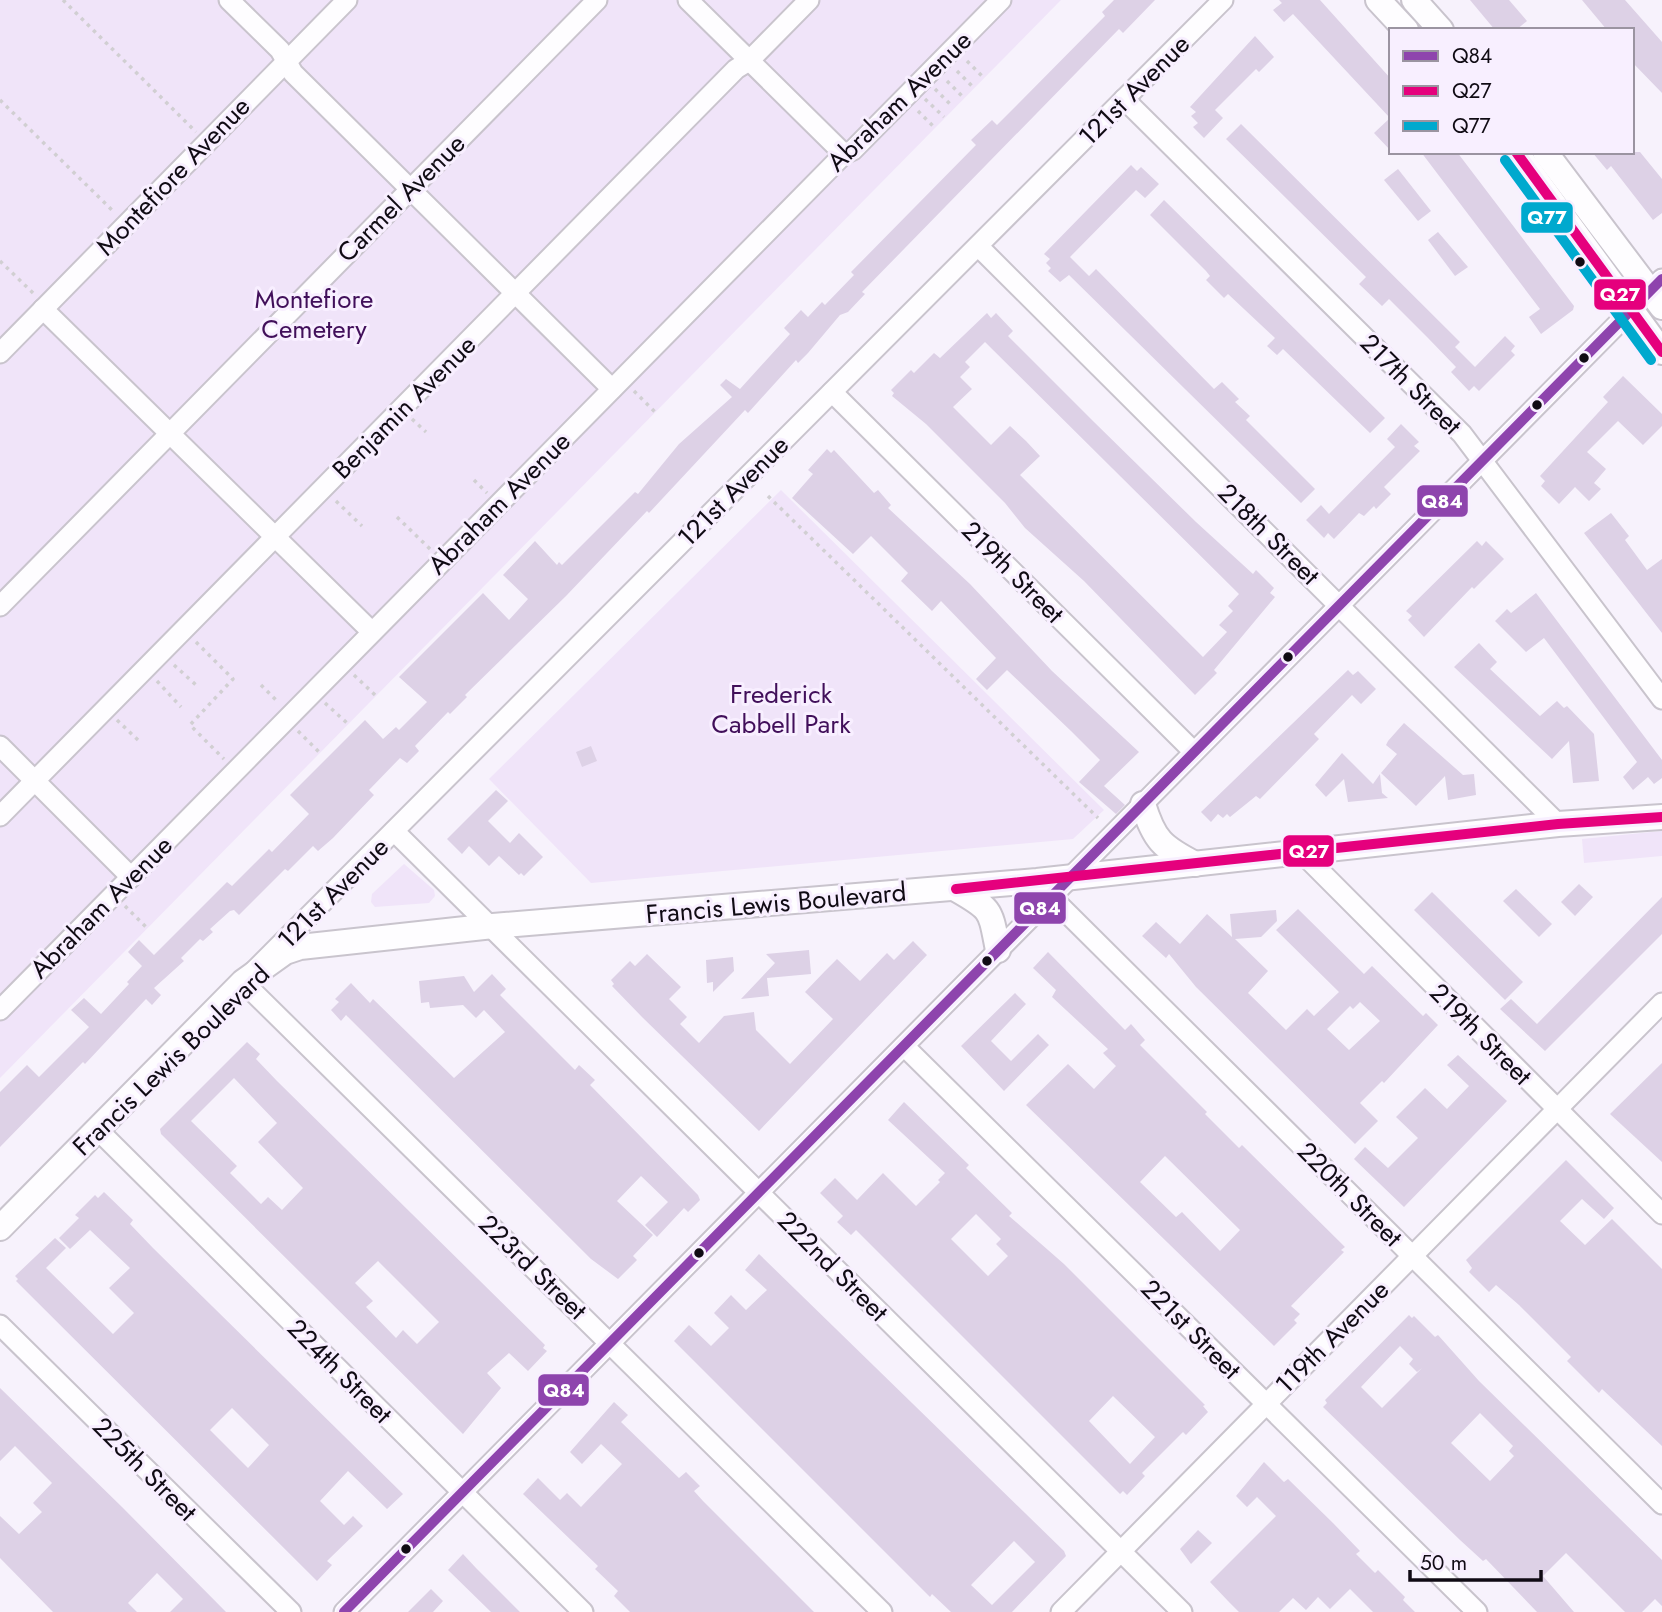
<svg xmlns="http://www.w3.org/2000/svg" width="1662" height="1612" font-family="Jost,sans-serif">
	<rect width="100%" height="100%" fill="#f7f2fc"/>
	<g fill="#f0e4f9">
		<polygon points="0,0 1061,0 0,1078"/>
		<polygon points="781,490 1104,810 1073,839 591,883 489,779"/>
		<polygon points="1662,831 1662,856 1584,863 1582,839"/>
		<polygon points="404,864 434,890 435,896 429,903 375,907 371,902 372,894"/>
	</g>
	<g fill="#ddd1e6" fill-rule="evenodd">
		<polygon points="1114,0 1155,0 1123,33 1119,29 862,292 865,294 848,312 840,315 808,353 798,363 796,360 748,413 745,410 649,513 647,511 566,596 465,695 467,697 450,714 448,712 415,746 419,751 407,763 400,758 369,790 374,795 333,838 318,851 313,846 288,871 285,869 239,915 234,910 230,911 210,929 213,932 203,941 200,939 181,958 184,961 154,988 161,995 152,1005 146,999 85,1064 83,1062 0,1147 0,1092 27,1065 39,1077 89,1027 71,1010 84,998 101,1014 129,984 127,982 142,966 128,952 139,940 154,955 227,882 232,886 269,849 272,852 309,814 290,795 365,720 383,739 396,727 399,730 427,702 399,677 483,593 509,620 528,599 503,575 535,541 557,565 559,562 562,565 635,492 638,494 679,444 732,397 720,385 726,379 740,389 790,334 784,328 801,310 808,317 822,302 825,305 854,275 851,272 976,145 971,140 992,120 997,125 1014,108 1105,16 1102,12"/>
		<polygon points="1279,0 1320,0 1391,79 1391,151 1374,133 1390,118 1293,14 1284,22 1273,10 1282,3"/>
		<polygon points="1470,0 1509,0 1527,21 1516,30 1495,30"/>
		<polygon points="1582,0 1625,0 1662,42 1662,93 1632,62 1632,30 1607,30"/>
		<polygon points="1255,36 1274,57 1259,72 1256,69 1215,110 1223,118 1204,138 1193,127 1198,123 1191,116 1196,112 1190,107"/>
		<polygon points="1241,124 1460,342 1455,347 1475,367 1505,336 1515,346 1511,351 1515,355 1479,391 1474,386 1469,391 1451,372 1456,367 1428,338 1389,299 1382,306 1359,284 1366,277 1226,139"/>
		<polygon points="1421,152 1457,152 1574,306 1573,310 1541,334 1529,317 1540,309"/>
		<polygon points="1592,152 1640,152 1662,179 1662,213 1653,220 1611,166 1607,170"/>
		<polygon points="1131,165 1137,171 1141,167 1159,184 1145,198 1136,190 1070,257 1089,276 1096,269 1214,389 1222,382 1239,399 1235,402 1250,416 1246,420 1315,489 1301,503 1069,275 1060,282 1048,271 1051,268 1046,263 1050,259 1044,254"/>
		<polygon points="1398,169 1431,211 1418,221 1384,180"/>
		<polygon points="1164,200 1385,418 1370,433 1283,349 1277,355 1267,346 1275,338 1228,294 1224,298 1206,280 1210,276 1206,271 1150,215"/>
		<polygon points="1438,232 1468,267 1455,276 1428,240"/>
		<path d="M987,313L991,318L996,313L1013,331L1008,336L1094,422L1196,522L1253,574L1256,570L1274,588L1270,593L1275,597L1214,670L1217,673L1195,695L1084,581L1025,528L1005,503L926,424L892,396L894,393L891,390L911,370L914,373L934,353L940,358ZM985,342L1239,594L1228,606L1233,611L1219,625L1227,632L1203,657L1020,475L1040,456L1026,441L1010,426L991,445L953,407L972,389L960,377L970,367L965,362Z"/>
		<polygon points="1623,376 1662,414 1662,426 1643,445 1618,421 1587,452 1606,469 1594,483 1601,489 1589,501 1575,487 1559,504 1541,486 1545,481 1540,476 1608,402 1603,397"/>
		<polygon points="1401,424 1419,442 1414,446 1420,451 1384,487 1391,494 1376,509 1374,506 1364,516 1359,513 1334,539 1328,533 1324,538 1306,520 1321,505 1329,514 1395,447 1387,439"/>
		<polygon points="827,449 831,453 834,450 874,493 878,490 891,505 888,508 970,584 1052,671 1139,752 1104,786 1125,805 1116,814 1079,782 1100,760 1071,731 1007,670 987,690 976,679 996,658 941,601 932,611 901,581 908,573 871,536 853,554 792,498 813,474 808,470"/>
		<polygon points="1611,513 1629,536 1625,540 1647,570 1662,559 1662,633 1584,533"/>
		<polygon points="1477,541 1482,546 1486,541 1504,559 1474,589 1472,587 1424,637 1408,620 1412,616 1406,611"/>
		<polygon points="1536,593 1662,760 1662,778 1654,784 1648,777 1633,790 1623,777 1637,762 1544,638 1526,652 1495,621 1507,609 1511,613"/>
		<polygon points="1479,643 1497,662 1490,669 1540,716 1557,701 1564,708 1567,706 1594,734 1599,781 1573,783 1569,741 1552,759 1454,667"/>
		<polygon points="1348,670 1353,675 1358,671 1376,689 1361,704 1352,695 1314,734 1319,739 1260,799 1256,796 1230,817 1227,814 1223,818 1218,814 1211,822 1201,812"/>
		<polygon points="1404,723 1463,775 1474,774 1476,795 1448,800 1445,776 1416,806 1381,773 1397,754 1386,745 1388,741"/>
		<polygon points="591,746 597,761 582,767 576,752"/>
		<polygon points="1342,753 1373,784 1380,774 1382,793 1388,798 1348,802 1344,779 1326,797 1315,785"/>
		<polygon points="496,790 508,801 488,821 510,843 519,833 543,857 524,876 521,873 519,875 499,856 489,866 469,846 462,854 447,839"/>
		<polygon points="1579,884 1593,897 1575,916 1561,902"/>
		<polygon points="1516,889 1552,924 1539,937 1503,901"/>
		<polygon points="1432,892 1523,982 1505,1000 1414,910"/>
		<polygon points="1662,897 1662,934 1545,1051 1500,1009 1511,999 1537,1024"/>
		<path d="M1298,909L1364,974L1372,966L1423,1016L1426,1013L1438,1025L1384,1083L1382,1081L1360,1103L1378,1121L1355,1144L1196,987L1169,954L1166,958L1142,936L1156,922L1180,944L1207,914L1232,937L1230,914L1276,910L1277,921L1261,937L1235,939L1268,971L1248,993L1286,1030L1307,1009L1314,1016L1339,992L1276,930ZM1360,1002L1380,1021L1349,1050L1327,1029L1350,1006L1353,1009Z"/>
		<polygon points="913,941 927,955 759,1131 642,1017 612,986 614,984 611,980 630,961 635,966 647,954 681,987 669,999 687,1017 680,1024 699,1043 724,1016 754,1012 756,1030 790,1064 833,1019 805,992 825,971 837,959 860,981 887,953 894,960"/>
		<polygon points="809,950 811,974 767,978 769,996 741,999 775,963 766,954"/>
		<path d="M1048,952L1125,1030L1131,1024L1145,1040L1140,1045L1207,1112L1205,1114L1239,1148L1242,1145L1345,1247L1341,1250L1344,1252L1291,1306L1300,1314L1294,1320L1297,1323L1274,1346L1026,1105L1068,1064L1094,1089L1116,1066L1103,1053L1108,1049L1052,997L1056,990L1033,968ZM1165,1156L1240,1230L1220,1251L1182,1212L1176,1217L1140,1182Z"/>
		<polygon points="733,957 734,971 713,992 713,982 707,983 706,960"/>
		<polygon points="492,974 506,989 500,995 575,1070 579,1065 595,1080 590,1085 698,1195 700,1200 688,1212 684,1208 657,1237 645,1225 668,1202 641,1176 617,1201 653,1235 633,1256 637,1260 618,1279 591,1259 346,1015 341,1021 331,1010 339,1002 335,999 351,983 370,1003 373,999 454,1078 505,1032 484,1010 476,1018 463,1005 430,1008 429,1002 421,1003 419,981 464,976 474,992"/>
		<polygon points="1015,993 1026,1004 991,1041 1011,1061 1038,1034 1049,1045 1004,1091 961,1046"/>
		<path d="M247,1042L260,1054L256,1059L277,1081L545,1345L543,1348L547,1351L528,1371L509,1353L487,1373L501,1388L463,1434L161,1134L160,1129ZM234,1078L277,1123L258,1142L303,1188L282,1210L268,1197L261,1204L230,1173L237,1166L191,1121ZM378,1261L439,1322L417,1344L403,1330L396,1338L366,1307L373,1301L355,1283Z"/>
		<polygon points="1458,1055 1507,1101 1404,1207 1354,1159 1365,1147 1388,1168 1418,1138 1396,1117 1425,1088 1447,1109 1469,1086 1447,1065"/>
		<polygon points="1662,1063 1662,1162 1610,1114"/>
		<path d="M904,1102L969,1165L966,1168L1012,1213L1009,1216L1064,1264L1205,1405L1203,1406L1208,1412L1186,1435L1183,1432L1142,1473L1145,1476L1127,1495L1123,1491L1120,1494L856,1230L851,1235L837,1222L843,1216L820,1193L835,1178L857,1200L883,1173L916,1206L940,1182L938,1180L945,1173L888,1120ZM976,1214L1001,1239L996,1244L1008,1256L988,1276L951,1239ZM1113,1396L1155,1437L1130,1464L1089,1421Z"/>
		<polygon points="1566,1160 1614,1208 1604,1219 1582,1199 1560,1221 1585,1245 1612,1219 1662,1269 1662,1446 1602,1389 1599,1393 1567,1361 1571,1357 1519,1305 1496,1285 1489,1292 1469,1272 1472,1268 1466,1260"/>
		<path d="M104,1192L133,1220L130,1224L153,1248L403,1494L387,1509L348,1471L320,1501L344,1525L353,1516L363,1526L327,1561L332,1565L317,1581L16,1281L18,1279L15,1276L55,1238L66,1248L46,1268L113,1334L134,1313L109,1288L130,1268L90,1230L70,1249L59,1238L79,1218L75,1215L95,1195L98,1198ZM232,1408L269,1445L248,1468L210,1430Z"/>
		<path d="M759,1254L1064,1551L1066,1556L1012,1612H951L932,1594L930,1597L674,1341L689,1325L711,1346L729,1328L714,1313L731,1295L746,1310L767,1290L745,1270ZM1014,1541L1035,1562L992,1605L971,1585Z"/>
		<path d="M1409,1315L1412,1318L1414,1316L1435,1337L1438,1335L1479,1381L1662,1560V1606L1655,1599L1642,1612H1625L1566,1553L1543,1576L1574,1612H1537L1486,1559L1483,1561L1460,1540L1323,1407L1327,1403L1325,1400ZM1400,1346L1413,1359L1409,1364L1417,1372L1422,1368L1382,1408L1361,1387ZM1480,1413L1513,1446L1509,1451L1514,1456L1490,1481L1451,1443Z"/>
		<polygon points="0,1388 122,1507 226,1612 170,1612 183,1599 157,1573 128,1603 137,1612 53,1612 0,1558 0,1516 19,1534 42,1512 33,1503 52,1483 15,1446 0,1461"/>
		<polygon points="614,1402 628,1415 621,1422 679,1478 686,1472 700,1486 694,1491 703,1501 814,1612 630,1612 614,1596 618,1591 595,1569 598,1566 523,1494 538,1478 560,1500 567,1493 581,1507 622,1464 601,1444 582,1464 570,1452"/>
		<polygon points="1264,1462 1284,1482 1288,1479 1333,1523 1360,1551 1356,1554 1375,1573 1378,1570 1405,1597 1403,1600 1415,1612 1373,1612 1350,1589 1330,1609 1318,1597 1306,1610 1293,1598 1279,1612 1239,1612 1228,1601 1210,1582 1276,1516 1257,1497 1247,1507 1236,1496"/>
		<polygon points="1198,1530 1212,1543 1191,1564 1180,1549"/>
		<polygon points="463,1554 476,1568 520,1612 491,1612 448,1570"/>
		<polygon points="431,1589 443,1601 433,1612 408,1612"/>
	</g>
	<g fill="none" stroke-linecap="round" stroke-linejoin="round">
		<g stroke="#c9c4cd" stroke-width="23">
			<g id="minor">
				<polyline points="229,0 280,50 293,73 612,389"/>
				<polyline points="688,0 844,154"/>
				<polyline points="1124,99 1462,434 1662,699"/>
				<polyline points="978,246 1558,824"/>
				<polyline points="43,309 372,632"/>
				<polyline points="0,353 347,0"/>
				<polyline points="832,392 1194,752"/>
				<polyline points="0,606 597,0"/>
				<polyline points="0,746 131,877"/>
				<polyline points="0,816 736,69 749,61 809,0"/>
				<polyline points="394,831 1182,1612"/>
				<polyline points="1301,852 1662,1214"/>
				<polyline points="1046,886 1051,897 1662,1504"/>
				<polyline points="0,1010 844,154 853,150 1001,0"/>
				<polyline points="904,1046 1477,1612"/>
				<polyline points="97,1129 583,1612"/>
				<polyline points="0,1325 291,1612"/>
				<polyline points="344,1612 1662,279"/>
				<polyline points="882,1612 243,982 1223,0"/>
				<polyline points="1061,1612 1662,1003"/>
			</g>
		</g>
		<g stroke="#c9c4cd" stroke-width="28">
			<g id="major">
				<polyline points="1378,0 1406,30"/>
				<polyline points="1414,0 1441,30"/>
				<polyline points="1516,152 1662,352"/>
				<polyline points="1545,152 1662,307"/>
				<path d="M1143,804C1154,840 1162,847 1195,864"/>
				<path d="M956,889C993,910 990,910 998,950"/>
				<polyline points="0,1228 243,982 285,952 300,947 493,926 1037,881 1558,824 1662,817"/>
			</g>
		</g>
		<g stroke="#d1cfd2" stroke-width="3.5" stroke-dasharray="3.5 5" stroke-linecap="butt">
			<polyline points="63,0 196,132"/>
			<polyline points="967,61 983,77"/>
			<polyline points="957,71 973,87"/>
			<polyline points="947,81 963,97"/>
			<polyline points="935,89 953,107"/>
			<polyline points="925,99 944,117"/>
			<polyline points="0,100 115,213"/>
			<polyline points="918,111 934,127"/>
			<polyline points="0,261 33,293"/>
			<polyline points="634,391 655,412"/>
			<polyline points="412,419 426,432"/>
			<polyline points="474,480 487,493"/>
			<polyline points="768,496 1098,818"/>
			<polyline points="336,501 362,526"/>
			<polyline points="397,517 431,550"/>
			<polyline points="196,642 233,679 190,725 224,759"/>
			<polyline points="174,665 196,685"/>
			<polyline points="354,675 375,695"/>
			<polyline points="157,681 181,707"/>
			<polyline points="261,685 279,703"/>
			<polyline points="325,703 347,723"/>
			<polyline points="117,720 139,741"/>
			<polyline points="298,731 319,752"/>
			<polyline points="125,906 146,927"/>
		</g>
		<use href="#minor" stroke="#fefdff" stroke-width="19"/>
		<use href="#major" stroke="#fefdff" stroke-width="24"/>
		<g stroke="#f8efff" stroke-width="16">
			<polyline id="bus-1" points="344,1612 1662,279"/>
		</g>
		<g stroke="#f8efff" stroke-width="16">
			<g id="bus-2">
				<polyline points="1516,152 1662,352"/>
				<polyline points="956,889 1558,824 1662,817"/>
			</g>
		</g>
		<g stroke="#f8efff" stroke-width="16">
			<polyline id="bus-3" points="1505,160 1651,360"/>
		</g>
		<use href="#bus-1" stroke="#8e44ad" stroke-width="10"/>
		<use href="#bus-2" stroke="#e5007d" stroke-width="10"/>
		<use href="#bus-3" stroke="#00a9ce" stroke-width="10"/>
	</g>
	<g fill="#100b14" stroke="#f8efff" stroke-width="2.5">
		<circle cx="1580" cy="262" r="6"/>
		<circle cx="1584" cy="358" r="6"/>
		<circle cx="1537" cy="405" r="6"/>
		<circle cx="1288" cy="657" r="6"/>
		<circle cx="987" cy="961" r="6"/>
		<circle cx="699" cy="1253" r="6"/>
		<circle cx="406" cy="1549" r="6"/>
	</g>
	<g text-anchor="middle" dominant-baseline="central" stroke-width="6" stroke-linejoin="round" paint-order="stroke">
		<g font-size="26" fill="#100b14" stroke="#f8efff">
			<text transform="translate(1134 90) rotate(-45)">121st Avenue</text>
			<text transform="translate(899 101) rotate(-44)">Abraham Avenue</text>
			<text transform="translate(173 176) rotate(-46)">Montefiore Avenue</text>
			<text transform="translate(401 198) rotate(-45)">Carmel Avenue</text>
			<text transform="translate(1411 384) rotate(45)">217th Street</text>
			<text transform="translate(404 407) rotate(-45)">Benjamin Avenue</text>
			<text transform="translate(733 491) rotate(-45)">121st Avenue</text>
			<text transform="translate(499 503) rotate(-45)">Abraham Avenue</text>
			<text transform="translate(1269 534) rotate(45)">218th Street</text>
			<text transform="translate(1013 572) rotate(45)">219th Street</text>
			<text transform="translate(333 893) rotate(-45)">121st Avenue</text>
			<text transform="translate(776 903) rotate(-5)">Francis Lewis Boulevard</text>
			<text transform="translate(101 907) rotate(-45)">Abraham Avenue</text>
			<text transform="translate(1481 1034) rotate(45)">219th Street</text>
			<text transform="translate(171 1060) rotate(-44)">Francis Lewis Boulevard</text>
			<text transform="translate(1350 1194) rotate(45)">220th Street</text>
			<text transform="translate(833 1266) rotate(45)">222nd Street</text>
			<text transform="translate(533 1267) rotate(44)">223rd Street</text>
			<text transform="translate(1191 1329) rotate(45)">221st Street</text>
			<text transform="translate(1332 1337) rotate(-45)">119th Avenue</text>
			<text transform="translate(340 1371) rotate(45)">224th Street</text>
			<text transform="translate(145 1469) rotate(45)">225th Street</text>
		</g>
		<g font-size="26" fill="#410f5a" stroke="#f8efff">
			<text x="314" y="299">Montefiore<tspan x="314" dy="30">Cemetery</tspan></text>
			<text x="781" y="694">Frederick<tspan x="781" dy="30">Cabbell Park</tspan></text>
		</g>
	</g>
	<g stroke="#f8efff" stroke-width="2.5">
		<rect x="1520" y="201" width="54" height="33" rx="7" fill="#00a9ce"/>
		<rect x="1593" y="278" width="54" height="33" rx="7" fill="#e5007d"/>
		<rect x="1416" y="484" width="53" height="34" rx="7" fill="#8e44ad"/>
		<rect x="1282" y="834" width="53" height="34" rx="7" fill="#e5007d"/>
		<rect x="1013" y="891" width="54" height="34" rx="7" fill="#8e44ad"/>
		<rect x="537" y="1373" width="53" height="34" rx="7" fill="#8e44ad"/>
	</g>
	<g font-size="19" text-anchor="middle" font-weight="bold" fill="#fff">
		<text x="1547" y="224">Q77</text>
		<text x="1620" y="301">Q27</text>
		<text x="1442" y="508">Q84</text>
		<text x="1309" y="858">Q27</text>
		<text x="1040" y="915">Q84</text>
		<text x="564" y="1397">Q84</text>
	</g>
	<rect x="1389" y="28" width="245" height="126" fill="#f8efff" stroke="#9b94a1" stroke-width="2"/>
	<rect x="1403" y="51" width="35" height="10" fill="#8e44ad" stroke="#9b94a1" stroke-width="2"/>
	<text x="1452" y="63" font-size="21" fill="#100b14">Q84</text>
	<rect x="1403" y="86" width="35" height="10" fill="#e5007d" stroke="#9b94a1" stroke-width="2"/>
	<text x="1452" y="98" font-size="21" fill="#100b14">Q27</text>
	<rect x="1403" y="121" width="35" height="10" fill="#00a9ce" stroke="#9b94a1" stroke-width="2"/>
	<text x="1452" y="133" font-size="21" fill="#100b14">Q77</text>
	<path d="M1410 1570v10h131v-10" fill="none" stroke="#100b14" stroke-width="3.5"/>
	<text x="1420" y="1570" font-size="21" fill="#100b14" stroke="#f8efff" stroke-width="5" paint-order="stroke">50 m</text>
</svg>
